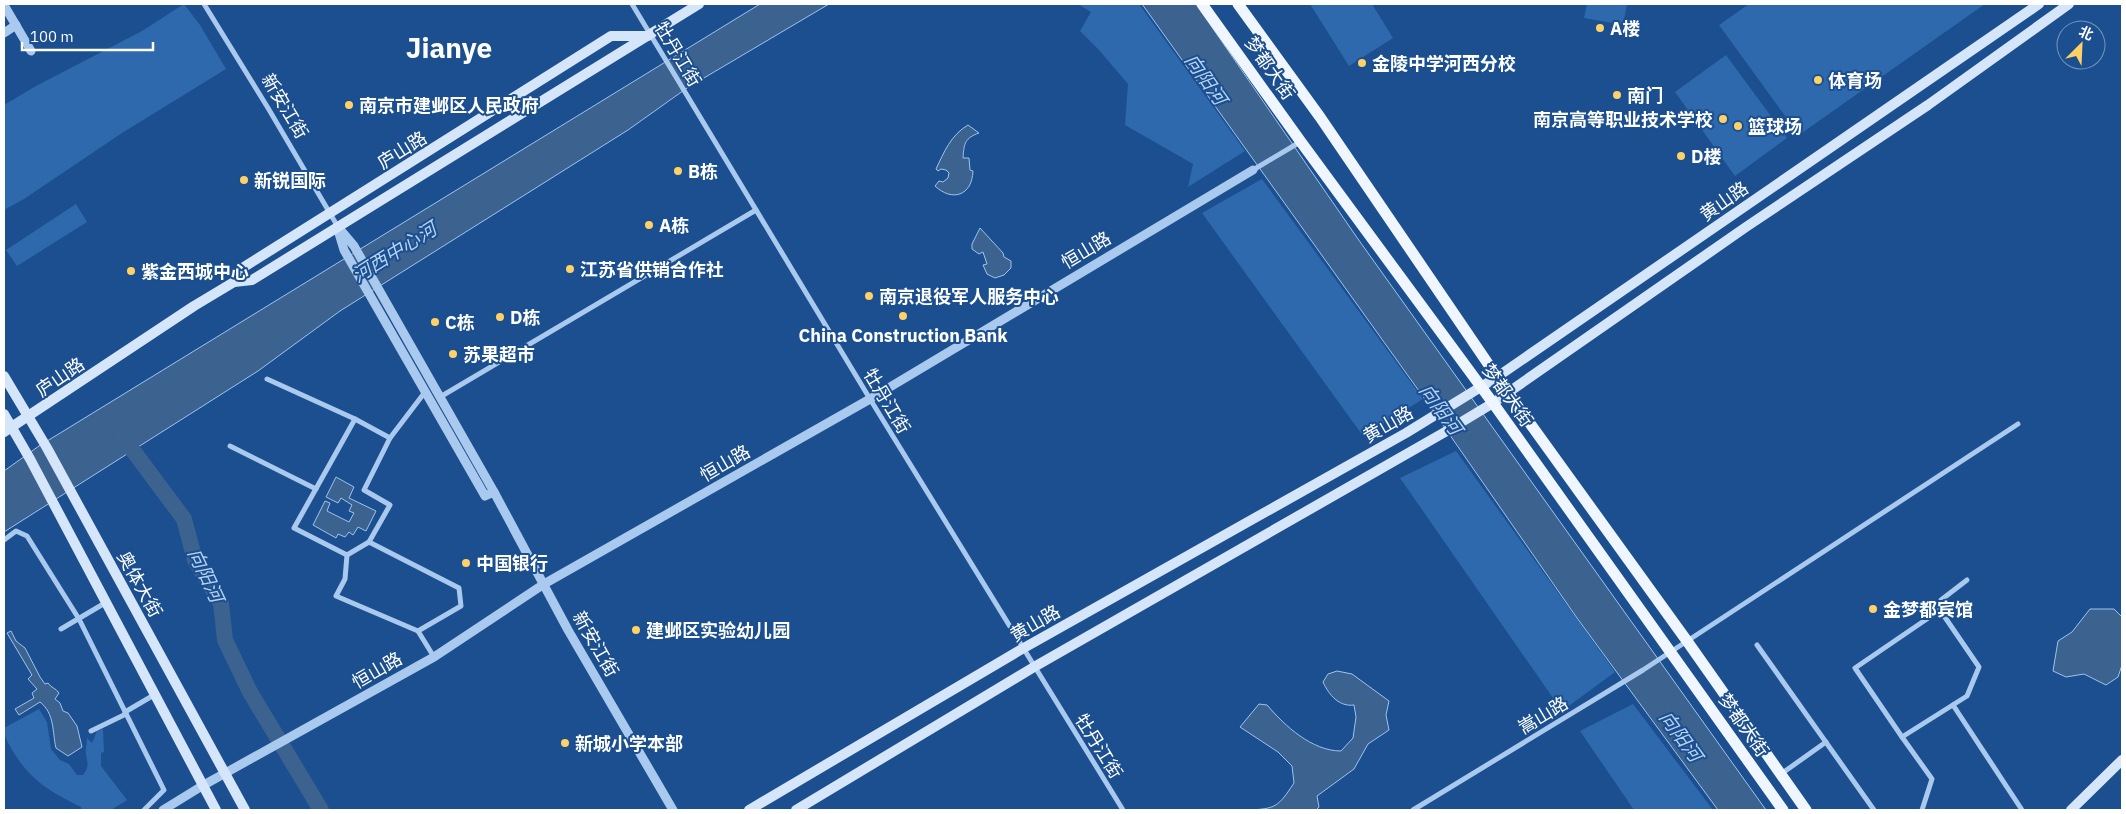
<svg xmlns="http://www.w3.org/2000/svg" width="2126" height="814" font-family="'IBM Plex Sans','Noto Sans SC',sans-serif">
	<rect width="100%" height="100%" fill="#1b4f8f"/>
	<g fill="#2e69ad">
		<polygon points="184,4 200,25 226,69 122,133 24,199 4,210 4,105 36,86 142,31"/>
		<polygon points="1078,4 1139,4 1245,151 1188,187 1193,164 1125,125 1128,84 1099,50 1080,31 1091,12"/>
		<polygon points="1310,4 1372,4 1393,38 1349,66"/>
		<polygon points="1587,4 1627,4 1623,25 1584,18"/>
		<polygon points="1749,4 1985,4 1799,135 1719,25"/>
		<polygon points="1726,55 1787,138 1735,176 1675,92"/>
		<polygon points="1262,179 1423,399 1363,436 1202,213"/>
		<polygon points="76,204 87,222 17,266 6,250"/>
		<polygon points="1456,451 1615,672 1562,711 1400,478"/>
		<polygon points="1633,704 1713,810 1634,810 1580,731"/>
		<path d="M39,709L47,722L51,749L60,760L69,764L77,775H83C89,767 88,764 86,755C85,750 87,743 87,738L92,743L97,731L103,729L104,752L101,753V766L127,800L111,810H81V807C51,792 32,782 14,753C9,744 4,738 4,728Z"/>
	</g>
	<g fill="#3c6290" stroke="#9cc4f0">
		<polygon points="760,4 829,4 687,88 628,130 340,311 258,371 4,532 4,471 39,446"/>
		<polygon points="1142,4 1196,4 1358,239 1766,810 1718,810 1577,618 1429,405"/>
		<path d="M968,125L979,133C965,138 964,143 963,158H969L970,170L973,171C972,196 952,202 935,186L939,181L943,182L948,178L949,173L946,170L941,169L938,171L936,169C944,152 951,135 968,125Z"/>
		<polygon points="980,228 1003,253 1004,257 1011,261 1011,268 1004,275 995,278 987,274 983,265 987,264 983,252 979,254 972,249 972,244"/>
		<polygon points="336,477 354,487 349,498 376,511 366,531 358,527 353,535 349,532 345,537 338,534 336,538 313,525 325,501 330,503 327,511 349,522 354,513 349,511 352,505 341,498 338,503 326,497"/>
		<polygon points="2090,609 2114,609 2122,617 2122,665 2118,677 2106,685 2084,674 2066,677 2053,671 2058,641 2072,632"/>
		<path d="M11,631L16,641L25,648L40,677L45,684L48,683C51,688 56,688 59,693L55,699L60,703L63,711L68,713L77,726L82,747L68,756L56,748C52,731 55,714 40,702L19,715L15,709L34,698L32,693L37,689L28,679L32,675L7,633Z"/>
		<path d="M1337,671L1352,674L1389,701L1386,715L1389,730L1368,744L1354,769L1317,796L1319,807L1316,810H1247C1276,809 1278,807 1294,783L1292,766L1278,752L1240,727L1259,704L1267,705C1285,726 1312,751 1341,751L1353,738L1356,717L1354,705C1339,707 1329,695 1323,682L1328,674Z"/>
	</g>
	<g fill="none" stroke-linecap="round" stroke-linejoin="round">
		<polyline stroke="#3c6290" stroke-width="16" points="120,433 184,519 195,560 221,603 225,640 250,692 321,810"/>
		<g stroke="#a9c9ee" stroke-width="5">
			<polyline points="204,4 268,108 338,227"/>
			<polyline points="632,4 870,399 1123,810"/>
			<polyline points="1253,170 1300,142"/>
			<polyline points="267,379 355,419"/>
			<polyline points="425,392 390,438 355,419 294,528 347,555 345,579 336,596 418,631 434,657"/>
			<polyline points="440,397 756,210"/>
			<polyline points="390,438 364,490 390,505 369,542 459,588 461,606 418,631"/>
			<polyline points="230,446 316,489"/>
			<polyline points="4,540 16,531 27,536 79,619 164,790 144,810"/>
			<polyline points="347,555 369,542"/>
			<polygon points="1940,610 1979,667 1967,696 1902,737 1855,668"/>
			<polyline points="1940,610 1941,600 1967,580"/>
			<polyline points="61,629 105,603"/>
			<polyline points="1757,645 1874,810"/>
			<polyline points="1953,705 2022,810"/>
			<polyline points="125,712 154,695"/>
			<polyline points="91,731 126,714"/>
			<polyline points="1902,737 1932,779 1922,810"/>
			<polyline points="1781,774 1826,742"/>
			<polyline points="1413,810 1643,670 2018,424"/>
		</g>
		<g stroke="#a9c9ee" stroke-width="9">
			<polyline points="4,5 31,51"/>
			<polyline points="4,33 16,25"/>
			<polyline points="338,227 354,246 494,492 568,630 673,810"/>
			<polyline points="338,230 344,250 485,496 494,492"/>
			<polyline points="163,810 202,786 434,657 544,584 870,399 1253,170"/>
		</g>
		<g stroke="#d6e6fa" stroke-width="10">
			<polyline points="234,282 252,280 699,4"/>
			<polyline points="4,376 47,448 245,810"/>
			<polyline points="4,414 30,459 216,810"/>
			<polyline points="4,432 194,306 234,282 244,267 611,36 648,36"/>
			<polyline points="749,810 1022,649 1406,433 1497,377 2039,4"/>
			<polyline points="796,810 1034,667 1445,432 1493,403 1746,227 1928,105 2069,4"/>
			<polyline points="2071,810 2122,760"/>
		</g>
		<g stroke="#f0f6ff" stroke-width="11">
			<polyline points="1202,4 1301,142 1493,403 1783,810"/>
			<polyline points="1238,4 1320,117 1508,393 1687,641 1806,810"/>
		</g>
	</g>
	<g fill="#ffd166" stroke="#1b4f8f" stroke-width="2">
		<circle cx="1600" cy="28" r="5"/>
		<circle cx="1362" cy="63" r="5"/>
		<circle cx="1818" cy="80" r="5"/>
		<circle cx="1617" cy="95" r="5"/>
		<circle cx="349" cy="105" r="5"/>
		<circle cx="1723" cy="119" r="5"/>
		<circle cx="1738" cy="126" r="5"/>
		<circle cx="1681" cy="156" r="5"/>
		<circle cx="678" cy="171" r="5"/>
		<circle cx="244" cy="180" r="5"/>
		<circle cx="649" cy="225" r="5"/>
		<circle cx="570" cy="269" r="5"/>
		<circle cx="131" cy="271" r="5"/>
		<circle cx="869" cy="296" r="5"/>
		<circle cx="903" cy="316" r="5"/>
		<circle cx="500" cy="317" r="5"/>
		<circle cx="435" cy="322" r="5"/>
		<circle cx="453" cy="354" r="5"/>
		<circle cx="466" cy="563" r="5"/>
		<circle cx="1873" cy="609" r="5"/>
		<circle cx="636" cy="630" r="5"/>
		<circle cx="565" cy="743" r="5"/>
	</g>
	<g text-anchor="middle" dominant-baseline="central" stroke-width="4" stroke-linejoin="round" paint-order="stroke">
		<g font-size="18" font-weight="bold" fill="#fff" stroke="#1b4f8f" text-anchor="start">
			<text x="1610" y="28">A楼</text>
			<text x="1372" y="63">金陵中学河西分校</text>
			<text x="1828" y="80">体育场</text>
			<text x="1627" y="95">南门</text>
			<text x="359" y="105">南京市建邺区人民政府</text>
			<text x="1713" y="119" text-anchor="end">南京高等职业技术学校</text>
			<text x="1748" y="126">篮球场</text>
			<text x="1691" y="156">D楼</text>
			<text x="688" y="171">B栋</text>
			<text x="254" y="180">新锐国际</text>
			<text x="659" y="225">A栋</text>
			<text x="580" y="269">江苏省供销合作社</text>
			<text x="141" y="271">紫金西城中心</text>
			<text x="879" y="296">南京退役军人服务中心</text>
			<text x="510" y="317">D栋</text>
			<text x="445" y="322">C栋</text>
			<text x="903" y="335" text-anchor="middle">China Construction Bank</text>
			<text x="463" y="354">苏果超市</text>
			<text x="476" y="563">中国银行</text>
			<text x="1883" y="609">金梦都宾馆</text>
			<text x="646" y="630">建邺区实验幼儿园</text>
			<text x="575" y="743">新城小学本部</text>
		</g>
		<g font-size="18" fill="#fff" stroke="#1b4f8f">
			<text transform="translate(678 54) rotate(59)">牡丹江街</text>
			<text transform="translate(1270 68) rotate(55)">梦都大街</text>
			<text transform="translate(285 106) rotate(59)">新安江街</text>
			<text transform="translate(402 150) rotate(-32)">庐山路</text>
			<text transform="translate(1724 201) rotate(-35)">黄山路</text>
			<text transform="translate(1086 250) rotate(-31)">恒山路</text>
			<text transform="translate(60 377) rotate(-34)">庐山路</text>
			<text transform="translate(1508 395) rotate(54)">梦都大街</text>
			<text transform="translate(887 401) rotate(59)">牡丹江街</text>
			<text transform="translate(1388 424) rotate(-30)">黄山路</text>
			<text transform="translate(725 463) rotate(-30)">恒山路</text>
			<text transform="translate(140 584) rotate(61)">奥体大街</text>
			<text transform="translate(1035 623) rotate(-30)">黄山路</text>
			<text transform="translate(596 644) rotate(60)">新安江街</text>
			<text transform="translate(377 670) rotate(-30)">恒山路</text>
			<text transform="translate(1543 715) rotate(-31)">嵩山路</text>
			<text transform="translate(1744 725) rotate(55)">梦都大街</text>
			<text transform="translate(1099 746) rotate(58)">牡丹江街</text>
		</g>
		<g font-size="19" font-style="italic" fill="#b5d3f5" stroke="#1b4f8f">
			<text transform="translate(1206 79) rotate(55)">向阳河</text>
			<text transform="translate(394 252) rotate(-32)">河西中心河</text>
			<text transform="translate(1441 409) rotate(54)">向阳河</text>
			<text transform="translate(206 575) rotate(65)">向阳河</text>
			<text transform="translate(1681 736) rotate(54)">向阳河</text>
		</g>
		<g font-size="28" font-weight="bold" fill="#fff" stroke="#1b4f8f">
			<text x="449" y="47">Jianye</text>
		</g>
	</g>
	<rect width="2126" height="814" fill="none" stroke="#ffffff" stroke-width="10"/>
	<g transform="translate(2081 45) rotate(24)"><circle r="24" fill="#1b4f8f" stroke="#7695bc"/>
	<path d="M0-4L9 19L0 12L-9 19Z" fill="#ffd166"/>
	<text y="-8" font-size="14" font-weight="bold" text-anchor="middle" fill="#ffffff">北</text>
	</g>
	<path d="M22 42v8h131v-8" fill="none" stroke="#ffffff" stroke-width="2.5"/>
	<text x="30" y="42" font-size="15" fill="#ffffff" stroke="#1b4f8f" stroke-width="4" paint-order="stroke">100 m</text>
</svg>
